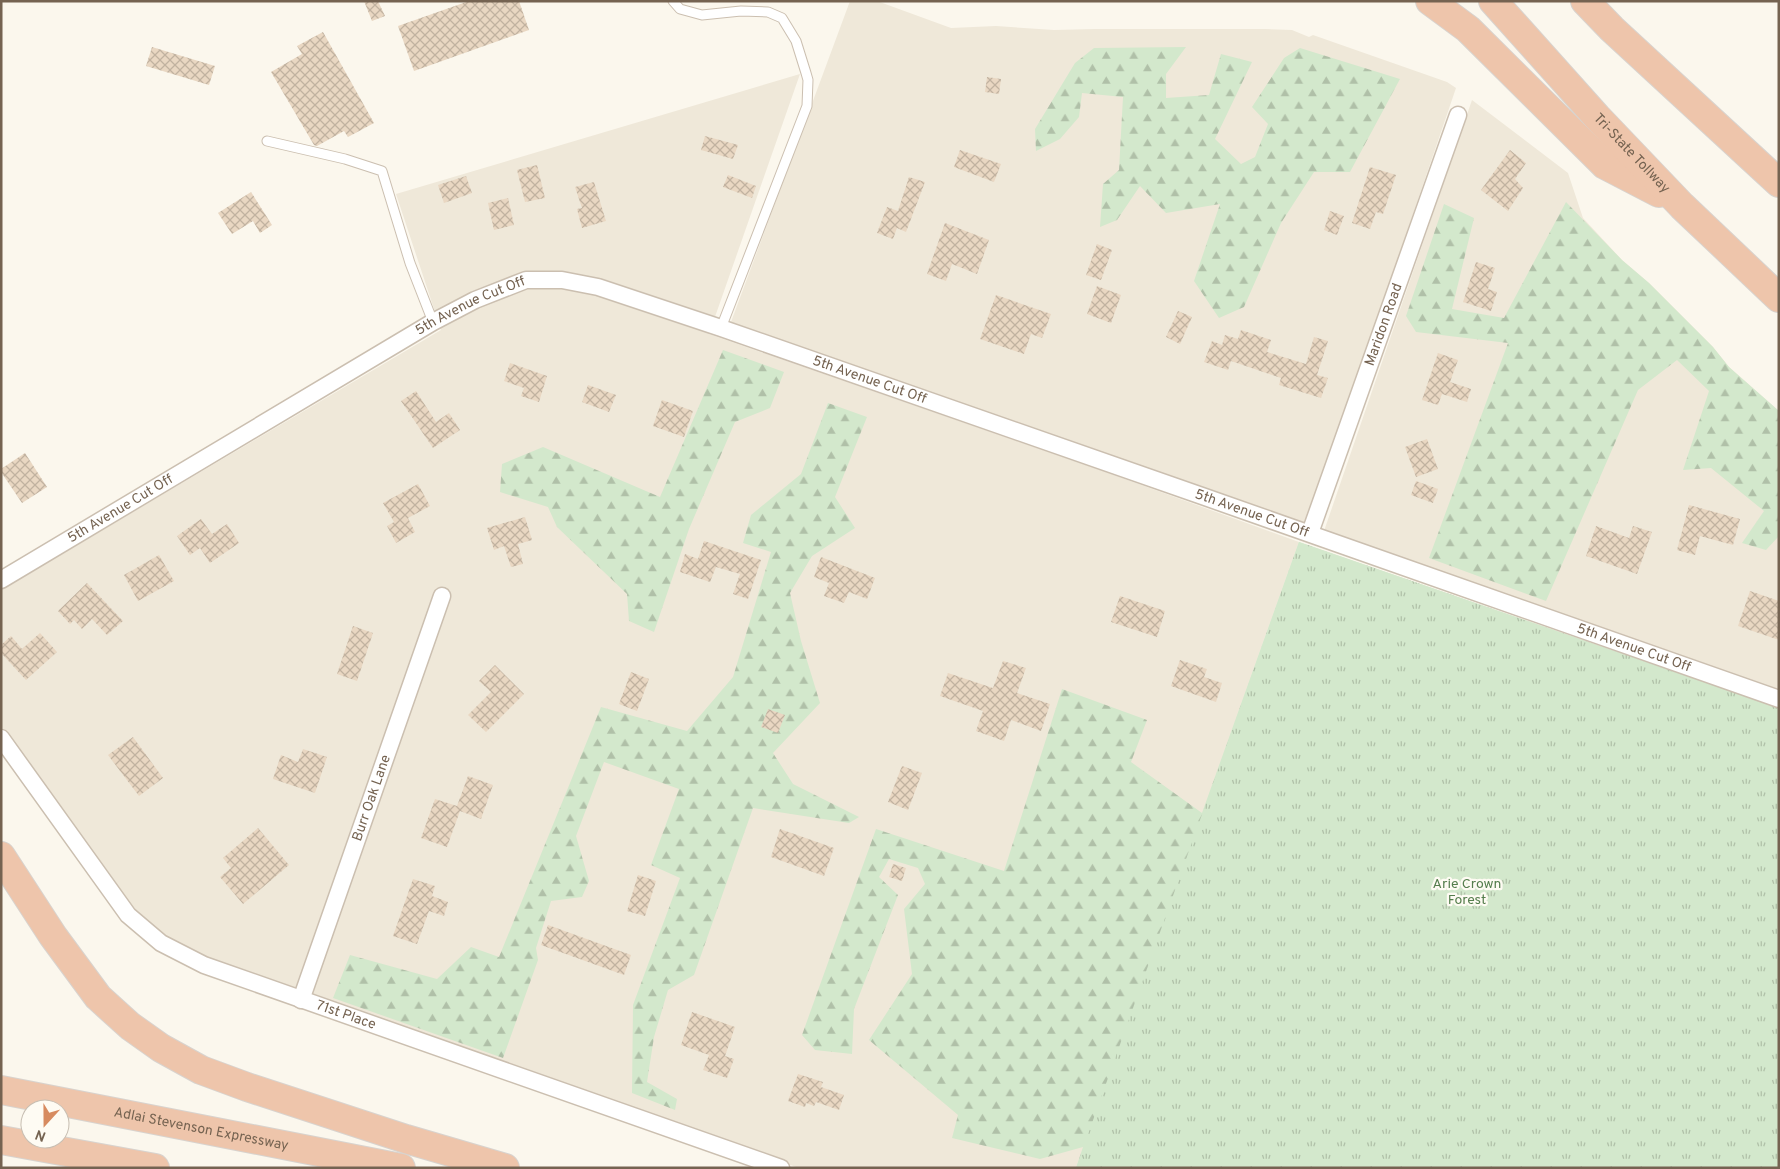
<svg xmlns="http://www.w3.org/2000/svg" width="1780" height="1169" font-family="Overpass,sans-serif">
	<defs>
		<pattern id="forest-firs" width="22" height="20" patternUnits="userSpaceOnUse" patternTransform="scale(1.25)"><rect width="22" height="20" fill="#d3e8cc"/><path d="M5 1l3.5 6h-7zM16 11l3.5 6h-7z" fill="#b0c0a8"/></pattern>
		<pattern id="park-tufts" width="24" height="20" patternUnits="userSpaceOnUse" patternTransform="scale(1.25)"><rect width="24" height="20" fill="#d3e8cc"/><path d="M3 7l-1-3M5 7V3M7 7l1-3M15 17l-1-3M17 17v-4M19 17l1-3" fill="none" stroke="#b0c0a8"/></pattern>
		<pattern id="building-cross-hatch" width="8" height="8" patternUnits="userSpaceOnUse" patternTransform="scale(1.25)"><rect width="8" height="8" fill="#e9d7c2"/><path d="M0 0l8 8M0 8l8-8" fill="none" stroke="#c1b2a0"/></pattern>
	</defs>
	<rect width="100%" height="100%" fill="#fbf7ed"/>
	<g fill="#efe8d9">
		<polygon points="850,1 877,1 951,28 996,26 1054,30 1095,29 1265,29 1292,30 1309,37 1313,35 1447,82 1456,88 1307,525 731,322"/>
		<polygon points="800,74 709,334 1100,470 1299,542 1076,1168 799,1168 204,960 157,932 119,895 1,726 1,590 441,330 396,194"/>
		<polygon points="1472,100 1568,173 1583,218 1622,260 1649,283 1713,347 1729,367 1779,411 1779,690 1324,531"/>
	</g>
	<g fill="url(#forest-firs)">
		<polygon points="1186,47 1166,74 1166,98 1209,95 1221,54 1252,62 1215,139 1241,164 1255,157 1268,124 1252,107 1284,58 1300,48 1400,79 1350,172 1314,172 1281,223 1244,307 1219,318 1194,281 1220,204 1166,213 1140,186 1117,220 1100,227 1103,184 1119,170 1123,97 1082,93 1079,117 1060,139 1036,151 1035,129 1075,63 1094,48"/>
		<polygon points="1566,202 1622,260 1649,283 1713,347 1729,367 1779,411 1779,536 1766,550 1742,543 1764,511 1711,468 1683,470 1709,391 1677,360 1638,390 1546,601 1429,558 1508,343 1416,332 1406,316 1444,204 1474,218 1452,309 1504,318"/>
		<polygon points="723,350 784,372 770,408 735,422 689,529 654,632 629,621 627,594 557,527 548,507 500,492 502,464 543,447 660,497"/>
		<polygon points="828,403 867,417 835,497 855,528 812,556 790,593 801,641 820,703 773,753 793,784 859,817 849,823 753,808 694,975 668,990 654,1037 647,1082 677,1099 675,1110 632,1093 633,1005 680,878 651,865 679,789 604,762 576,836 589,881 582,897 551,901 536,948 538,960 503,1058 333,998 350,955 437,979 471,947 499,957 601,707 687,731 733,677 771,552 743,543 751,515 801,474"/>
		<polygon points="1299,542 1779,708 1779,1168 1076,1168 1083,1147 1040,1159 952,1138 958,1115 869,1040 912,974 904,909 925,884 918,868 889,859 879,877 898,895 854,1009 852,1054 815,1050 802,1035 876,829 1004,871 1062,689 1147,720 1131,762 1202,813"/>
	</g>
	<polygon fill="url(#park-tufts)" points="1299,542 1779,708 1779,1168 1076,1168"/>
	<g fill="url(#building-cross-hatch)">
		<polygon points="364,1 378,1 385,16 372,21"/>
		<polygon points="469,1 519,1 529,30 414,71 398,26"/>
		<polygon points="323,32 374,123 348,137 344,131 317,146 314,145 271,72 302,54 297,46"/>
		<polygon points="152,47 215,66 209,85 146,66"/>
		<polygon points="987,77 1001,79 999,94 985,92"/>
		<polygon points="705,136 738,145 733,159 701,150"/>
		<polygon points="960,150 1001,164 994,182 954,167"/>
		<polygon points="1510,150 1526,163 1515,179 1523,188 1508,211 1481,190"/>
		<polygon points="537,165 545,198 525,202 517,170"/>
		<polygon points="1370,167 1396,175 1383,214 1376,212 1370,229 1352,223"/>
		<polygon points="728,175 756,186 752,198 723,187"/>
		<polygon points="466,176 472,193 444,203 438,185"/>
		<polygon points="909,177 925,182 906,232 897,228 893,239 877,233 887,207 898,211"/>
		<polygon points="594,182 606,221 582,228 577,209 582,208 575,187"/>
		<polygon points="251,192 272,225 260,233 253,221 232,234 218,213"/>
		<polygon points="508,198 514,225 494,230 488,203"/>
		<polygon points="1330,211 1344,216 1337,235 1324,230"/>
		<polygon points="945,223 989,240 977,274 952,264 946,281 927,274"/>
		<polygon points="1097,244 1112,250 1101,280 1086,275"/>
		<polygon points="1476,262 1495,268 1488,289 1497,292 1491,311 1463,302"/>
		<polygon points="1097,286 1121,295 1111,323 1087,314"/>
		<polygon points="996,295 1051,314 1042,338 1031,334 1024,354 980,339"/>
		<polygon points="1178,311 1192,317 1180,344 1166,337"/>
		<polygon points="1241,330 1271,340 1267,352 1306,364 1314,337 1328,341 1317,375 1328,378 1321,398 1279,385 1281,378 1231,361 1228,370 1204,362 1212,341 1222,345 1225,335 1238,339"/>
		<polygon points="1438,353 1458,360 1450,382 1471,389 1467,402 1442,394 1438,405 1422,400"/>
		<polygon points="510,363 547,376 539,402 521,396 524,388 504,381"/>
		<polygon points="588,385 616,395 609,412 582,402"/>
		<polygon points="416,391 436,422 449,413 460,430 433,448 401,401"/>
		<polygon points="662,400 693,411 684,437 653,426"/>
		<polygon points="1427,439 1438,469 1416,477 1405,447"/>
		<polygon points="25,453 47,487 22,503 1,472 1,469"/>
		<polygon points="1416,481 1438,489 1433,503 1411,495"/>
		<polygon points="418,484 430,506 408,518 415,532 396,543 387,526 394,522 383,503"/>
		<polygon points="1689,505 1740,519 1733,545 1700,536 1695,555 1677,550"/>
		<polygon points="525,517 532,540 518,544 523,564 511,567 504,546 494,550 487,528"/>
		<polygon points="201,519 212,534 227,524 239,543 210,563 200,548 190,555 177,536"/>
		<polygon points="1596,526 1629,538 1633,526 1652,532 1637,574 1586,556"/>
		<polygon points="704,541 761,560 748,599 733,594 740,574 716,567 710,582 680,572 685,554 698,559"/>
		<polygon points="159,555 174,581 138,601 124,575"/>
		<polygon points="821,557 875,578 867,599 849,592 844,603 824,596 829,583 814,577"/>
		<polygon points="87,583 123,621 107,635 92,619 82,629 74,620 70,624 58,611"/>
		<polygon points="1750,591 1779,601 1779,640 1738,626"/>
		<polygon points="1120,596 1165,611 1157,637 1111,622"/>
		<polygon points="353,626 373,633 357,681 337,674"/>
		<polygon points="40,633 57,652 26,680 1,653 1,645 11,636 22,649"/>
		<polygon points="1180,660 1207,669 1204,677 1222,683 1216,702 1171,686"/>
		<polygon points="1003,661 1026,668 1017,693 1050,704 1041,731 1011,720 1004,741 976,731 983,711 940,696 948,673 993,688"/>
		<polygon points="495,665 524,694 486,732 468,715 491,692 479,681"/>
		<polygon points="631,672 649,679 637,711 619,704"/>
		<polygon points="768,709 785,715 778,733 761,727"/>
		<polygon points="133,737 163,778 139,796 108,755"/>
		<polygon points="303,749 327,757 315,793 273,779 281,755 298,762"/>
		<polygon points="902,766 922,773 908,810 888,802"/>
		<polygon points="468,776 493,785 481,819 460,811 447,847 421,838 435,799 457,806"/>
		<polygon points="258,828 289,865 243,904 220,877 231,868 223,858"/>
		<polygon points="780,829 834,848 824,876 771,857"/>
		<polygon points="893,864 906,868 902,881 889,877"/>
		<polygon points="638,875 656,881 645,916 627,911"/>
		<polygon points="413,879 435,886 432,896 448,902 444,916 429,911 417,944 393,936"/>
		<polygon points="548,925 631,955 624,975 541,945"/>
		<polygon points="692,1012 735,1027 725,1056 734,1059 727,1078 703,1070 709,1055 681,1045"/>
		<polygon points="798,1074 823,1082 821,1087 844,1095 839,1110 816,1102 814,1106 806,1103 805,1107 788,1101"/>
	</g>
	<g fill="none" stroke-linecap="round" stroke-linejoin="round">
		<g stroke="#cbbfb0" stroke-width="11">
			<g id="service">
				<polyline points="673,1 680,9 702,15 741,11 768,12 782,18 796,41 806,73 808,80 807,106 721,328"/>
				<polyline points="267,141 345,159 382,171 410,263 433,322"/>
			</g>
		</g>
		<g stroke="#cbbfb0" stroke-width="19">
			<g id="minor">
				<path id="s1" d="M1310,533L1458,115"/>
				<path id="s2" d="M1,580L433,322L475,300L526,280H562L598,287L721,328L1205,497L1779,699"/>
				<path id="s3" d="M1,738L128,915L161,943L204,965L781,1168"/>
				<path id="s4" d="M301,1000L442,596"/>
			</g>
		</g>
		<g stroke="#d8d3ce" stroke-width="30">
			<g id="motorway">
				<polyline points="1430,1 1468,29 1605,165 1659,193"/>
				<path id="s5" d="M1493,1L1597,117L1682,206L1779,298"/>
				<polyline points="1585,1 1612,29 1779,183"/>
				<polyline points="1,856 53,936 98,997 130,1026 161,1048 201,1070 247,1087 406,1139 505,1168"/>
				<path id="s6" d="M1,1090L401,1168"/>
				<polyline points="1,1140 155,1168"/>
			</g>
		</g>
		<use href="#service" stroke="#fff" stroke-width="9"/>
		<use href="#minor" stroke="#fff" stroke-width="16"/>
		<use href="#motorway" stroke="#eec5ab" stroke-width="28"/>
	</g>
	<g text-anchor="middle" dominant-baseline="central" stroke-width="4.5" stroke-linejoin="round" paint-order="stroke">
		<g font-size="14" fill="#756351" stroke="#fefbf3">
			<text stroke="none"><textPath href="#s5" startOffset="206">Tri-State Tollway</textPath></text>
			<text stroke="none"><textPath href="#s2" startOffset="544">5th Avenue Cut Off</textPath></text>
			<text stroke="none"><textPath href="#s1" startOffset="221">Maridon Road</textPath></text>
			<text stroke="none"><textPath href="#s2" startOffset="965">5th Avenue Cut Off</textPath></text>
			<text stroke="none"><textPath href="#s2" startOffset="139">5th Avenue Cut Off</textPath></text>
			<text stroke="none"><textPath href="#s2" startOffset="1370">5th Avenue Cut Off</textPath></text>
			<text stroke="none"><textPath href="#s2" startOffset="1775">5th Avenue Cut Off</textPath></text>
			<text stroke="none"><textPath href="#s4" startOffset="214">Burr Oak Lane</textPath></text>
			<text stroke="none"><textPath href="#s3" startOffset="460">71st Place</textPath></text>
			<text stroke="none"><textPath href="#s6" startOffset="204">Adlai Stevenson Expressway</textPath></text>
		</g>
		<g font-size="14" fill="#557e4d" stroke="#fefbf3">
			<text x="1467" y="884">Arie Crown<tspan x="1467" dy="16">Forest</tspan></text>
		</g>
	</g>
	<rect width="1780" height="1169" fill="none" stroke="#756351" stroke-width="5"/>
	<g transform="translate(45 1124) rotate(201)"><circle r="24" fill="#fefbf3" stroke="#c7beb2"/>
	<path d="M0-4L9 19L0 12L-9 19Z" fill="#d78b60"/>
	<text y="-8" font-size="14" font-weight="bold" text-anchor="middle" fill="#756351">N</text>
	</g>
</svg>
